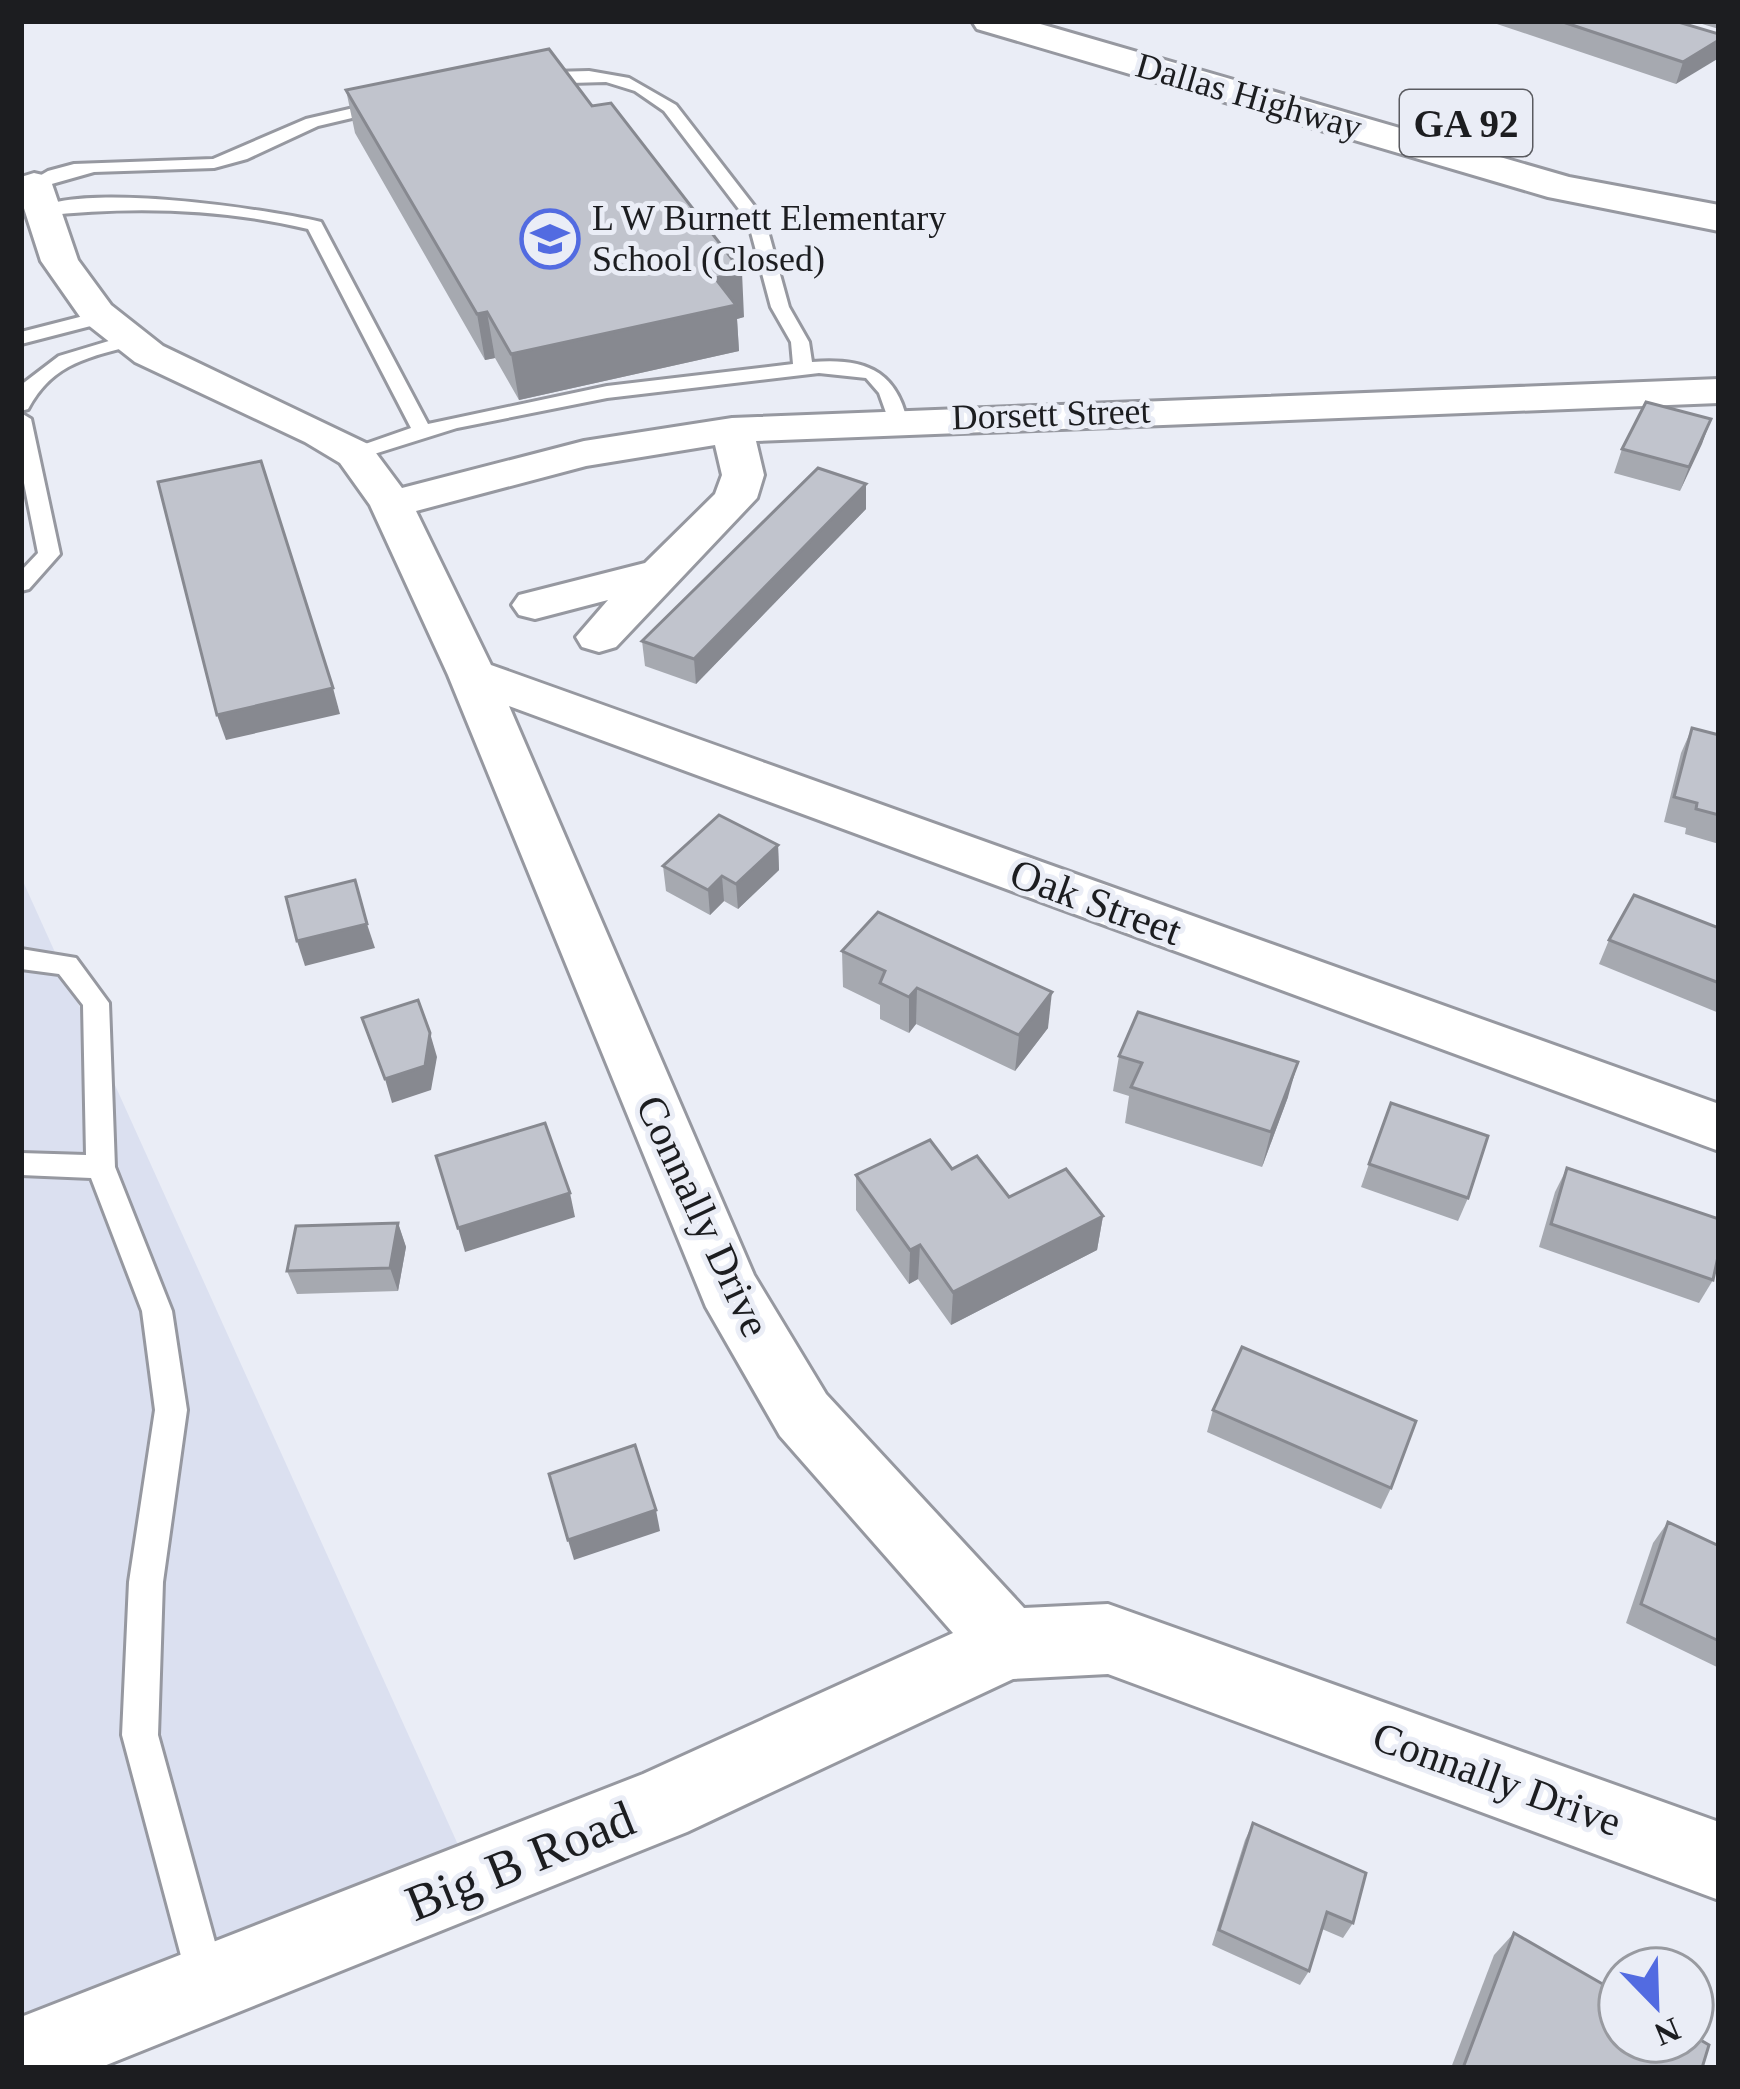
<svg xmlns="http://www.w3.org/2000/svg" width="1740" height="2089" font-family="Georgia,serif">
	<rect width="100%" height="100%" fill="#eaedf6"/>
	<polygon fill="#dbe0f0" points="21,877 464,1858 21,2045"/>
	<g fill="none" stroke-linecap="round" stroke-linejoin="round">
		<g stroke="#9698a0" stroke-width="6">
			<g id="lane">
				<path d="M552,72L589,71L629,78L676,105L765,220L789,307L809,342L812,362C861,358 895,368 907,420L904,424H890L879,393L866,378L819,373L607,398L457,428L355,460L348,458V450L411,428L308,229C220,208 131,206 41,216L32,211C78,181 265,209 321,222L428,424L607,386L793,364L791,342L771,307L748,221L664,111L635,91L606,82L534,84L526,79Z"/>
				<polygon points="384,101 390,103 390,109 318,126 247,159 214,168 94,172 34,189 26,184 48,171 74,164 213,159 306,119"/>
				<polygon points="103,311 110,313 110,321 21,344 21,332"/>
				<path d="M132,334L141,340L139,344C90,357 53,362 28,409L21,411V385L59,356Z"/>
				<polygon points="21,413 31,419 60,554 29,589 21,591 21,571 38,553 21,468"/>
				<polygon points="21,949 76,958 109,1003 115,1167 172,1311 187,1410 163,1582 158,1735 226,1982 220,1995 207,2001 194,1995 188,1982 122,1735 129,1582 155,1410 142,1311 91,1178 21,1175 21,1153 86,1155 83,1005 59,974 21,969"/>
			</g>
		</g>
		<g stroke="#9698a0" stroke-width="6">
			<polygon id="street" points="34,173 47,176 52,184 78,260 111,305 163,346 370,445 402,488 584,441 732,418 1719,379 1719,403 756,441 764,475 757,498 616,647 599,652 582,647 576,637 608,600 535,619 519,615 512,605 519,595 645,563 715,494 722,475 715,445 586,466 416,511 491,665 1719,1104 1719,1151 509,706 754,1275 826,1394 1024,1608 1108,1604 1719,1822 1719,1900 1108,1674 1013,1679 687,1832 99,2068 21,2068 21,2017 643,1774 953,1633 780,1436 706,1307 448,675 370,505 340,463 305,442 135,362 83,321 41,261 21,199 21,177"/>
		</g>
		<g stroke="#9698a0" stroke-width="6">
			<polygon id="primary" points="972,21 1030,21 1569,177 1719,205 1719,231 1548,197 977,29"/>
		</g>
		<use href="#lane" fill="#fff" fill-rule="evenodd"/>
		<use href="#street" fill="#fff" fill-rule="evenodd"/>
		<use href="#primary" fill="#fff" fill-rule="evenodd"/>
	</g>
	<g fill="#a6a9b0">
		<polygon points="1488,21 1675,21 1719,34 1676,84"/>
		<polygon points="1692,21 1719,21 1719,29"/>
		<polygon points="346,90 744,317 737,319 739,351 519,400 495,358 485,360 355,133"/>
		<polygon points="1711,419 1680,491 1614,473 1622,449"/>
		<polygon points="866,484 866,509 696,684 645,666 642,641"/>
		<polygon points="1692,728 1719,735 1719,844 1685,834 1686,828 1664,822 1681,753"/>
		<polygon points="778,845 779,870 738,909 724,901 710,915 666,891 663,866"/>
		<polygon points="1719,928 1719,1013 1599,964 1609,940"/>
		<polygon points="842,951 1048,1028 1015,1071 916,1024 909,1033 880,1019 880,1005 843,987"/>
		<polygon points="1119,1056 1288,1097 1262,1167 1125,1123 1129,1096 1113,1091"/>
		<polygon points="1369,1164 1468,1198 1458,1221 1361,1187"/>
		<polygon points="1567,1168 1713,1280 1699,1303 1539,1247 1555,1192"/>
		<polygon points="952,1169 1009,1197 1103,1216 1097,1250 951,1325 918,1279 909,1284 856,1210 856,1175"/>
		<polygon points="398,1223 406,1247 398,1291 297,1294 287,1271"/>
		<polygon points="1213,1410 1391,1488 1381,1509 1207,1432"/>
		<polygon points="1668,1522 1719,1546 1719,1668 1626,1623 1653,1543"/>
		<polygon points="1253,1823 1353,1923 1343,1938 1322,1929 1309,1971 1300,1985 1212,1945 1245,1840"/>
		<polygon points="1514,1933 1702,2068 1451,2068 1494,1955"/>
	</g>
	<g fill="#878990">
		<polygon points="1719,40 1719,58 1676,84 1683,62"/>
		<polygon points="742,272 744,317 737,319 739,351 519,400 511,354 715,278"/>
		<polygon points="487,312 495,358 485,360 477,314"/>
		<polygon points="1711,419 1702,444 1680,491 1689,467"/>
		<polygon points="866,484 866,509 696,684 694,659"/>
		<polygon points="333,688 340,714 226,740 217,715"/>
		<polygon points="778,845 779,870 738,909 736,884"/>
		<polygon points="722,876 724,901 710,915 708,890"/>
		<polygon points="367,924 375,948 305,966 297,941"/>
		<polygon points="917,988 916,1024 909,1033 909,997"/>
		<polygon points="1052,992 1048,1028 1015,1071 1019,1035"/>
		<polygon points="430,1033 437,1057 431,1090 392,1103 385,1079"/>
		<polygon points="1298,1062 1288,1097 1262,1167 1271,1132"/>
		<polygon points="570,1193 575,1217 465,1252 458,1228"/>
		<polygon points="1103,1216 1097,1250 951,1325 953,1292"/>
		<polygon points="398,1223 406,1247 398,1291 390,1268"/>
		<polygon points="920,1245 918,1279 909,1284 910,1250"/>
		<polygon points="656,1510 660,1531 574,1560 568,1540"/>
	</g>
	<g fill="#c1c4cd" stroke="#878990" stroke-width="3">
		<polygon points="1560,21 1675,21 1719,34 1719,40 1683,62"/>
		<polygon points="549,49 592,106 611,103 742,272 715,278 736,305 511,354 487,312 477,314 346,90"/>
		<polygon points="1646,402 1711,419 1689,467 1622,449"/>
		<polygon points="261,461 333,688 217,715 158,482"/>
		<polygon points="818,468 866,484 694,659 642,641"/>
		<polygon points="1692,728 1719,735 1719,815 1696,809 1697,803 1674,797"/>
		<polygon points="719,815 778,845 736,884 722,876 708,890 663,866"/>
		<polygon points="355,880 367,924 297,941 286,897"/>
		<polygon points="1634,895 1719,928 1719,983 1609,940"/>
		<polygon points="878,912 1052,992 1019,1035 917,988 909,997 880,983 885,971 842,951"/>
		<polygon points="418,1000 430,1033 425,1066 385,1079 362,1018"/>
		<polygon points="1138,1012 1298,1062 1271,1132 1131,1087 1142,1063 1119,1056"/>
		<polygon points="1391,1103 1488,1136 1468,1198 1369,1164"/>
		<polygon points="545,1123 570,1193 458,1228 436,1156"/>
		<polygon points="930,1140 952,1169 977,1156 1009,1197 1066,1169 1103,1216 953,1292 920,1245 910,1250 856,1175"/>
		<polygon points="1567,1168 1719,1219 1719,1252 1713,1280 1551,1224"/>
		<polygon points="398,1223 390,1268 287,1271 296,1226"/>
		<polygon points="1242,1347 1416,1421 1391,1488 1213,1410"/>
		<polygon points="635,1445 656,1510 568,1540 549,1474"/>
		<polygon points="1668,1522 1719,1546 1719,1641 1641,1604"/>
		<polygon points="1253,1823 1366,1873 1353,1923 1327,1912 1309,1971 1219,1930"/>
		<polygon points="1514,1933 1620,1994 1620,2041 1692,2041 1692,2035 1709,2045 1702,2068 1463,2068"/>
	</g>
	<defs>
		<g id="school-ring" transform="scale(3)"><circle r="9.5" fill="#eaedf6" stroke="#526be1" stroke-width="1.5"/><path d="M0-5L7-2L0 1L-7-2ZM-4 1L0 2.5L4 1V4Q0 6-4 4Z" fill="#526be1"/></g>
	</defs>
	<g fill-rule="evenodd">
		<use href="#school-ring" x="550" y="239"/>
	</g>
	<g text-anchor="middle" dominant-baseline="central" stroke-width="10" stroke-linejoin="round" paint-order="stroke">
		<g font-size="36" fill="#1c1d20" stroke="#eaedf6">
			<text transform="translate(1249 96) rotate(16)">Dallas Highway</text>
			<text transform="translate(1051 414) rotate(-2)">Dorsett Street</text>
		</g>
		<g font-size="36" fill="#1c1d20" stroke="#eaedf6" text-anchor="start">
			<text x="592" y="218">L W Burnett Elementary<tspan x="592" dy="41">School (Closed)</tspan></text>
		</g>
		<rect fill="#eaedf6" stroke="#5a5b60" stroke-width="3" x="1400" y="90" width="132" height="66" rx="9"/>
		<g font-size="39" font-weight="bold" fill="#1c1d20">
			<text x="1466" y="123">GA 92</text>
		</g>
		<g font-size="42" fill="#1c1d20" stroke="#eaedf6">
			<text transform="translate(1096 902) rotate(20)">Oak Street</text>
			<text transform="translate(703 1216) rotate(65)">Connally Drive</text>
			<text transform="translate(1497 1779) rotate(20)">Connally Drive</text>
		</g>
		<g font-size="51" fill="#1c1d20" stroke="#eaedf6">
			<text transform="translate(520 1861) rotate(-22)">Big B Road</text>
		</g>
	</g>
	<rect width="1740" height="2089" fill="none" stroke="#1c1d20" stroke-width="48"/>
	<g transform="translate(1656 2005) rotate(157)"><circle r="57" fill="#eaedf6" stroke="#989aa0" stroke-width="3"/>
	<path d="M0-9L21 45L0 30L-21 45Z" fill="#526be1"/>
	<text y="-18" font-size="33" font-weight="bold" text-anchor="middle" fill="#1c1d20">N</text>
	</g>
</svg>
